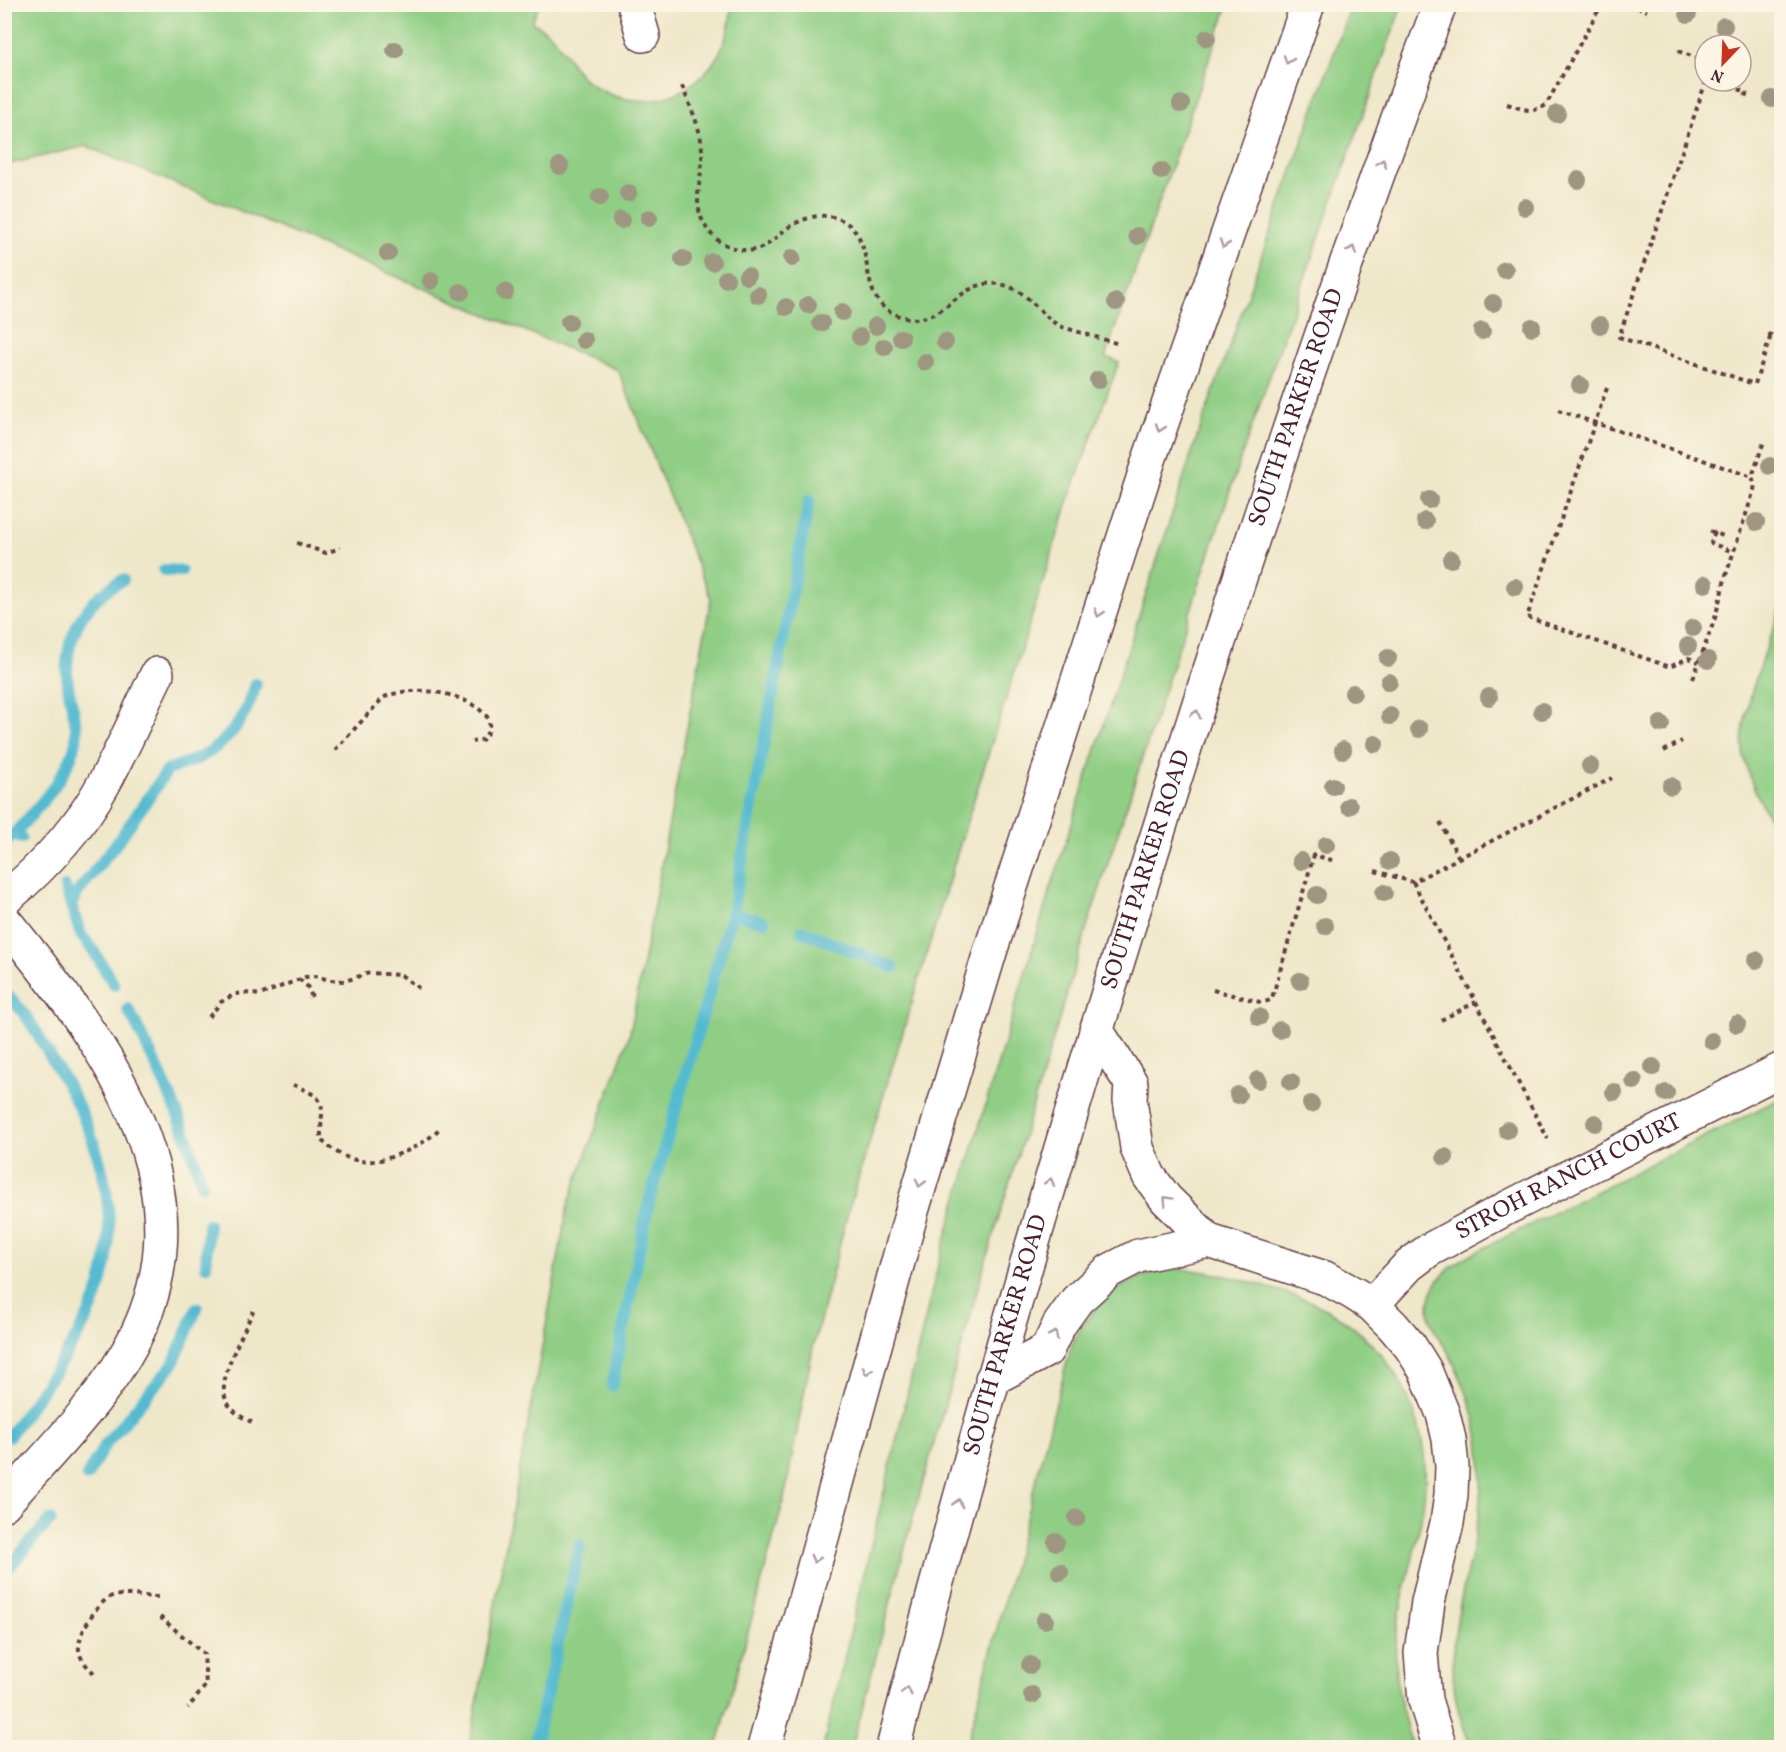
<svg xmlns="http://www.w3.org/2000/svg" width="1786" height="1752" font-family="Vollkorn,serif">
	<rect width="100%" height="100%" fill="#fcf5e5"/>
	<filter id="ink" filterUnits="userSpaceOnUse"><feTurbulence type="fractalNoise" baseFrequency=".0167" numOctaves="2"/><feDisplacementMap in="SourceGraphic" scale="12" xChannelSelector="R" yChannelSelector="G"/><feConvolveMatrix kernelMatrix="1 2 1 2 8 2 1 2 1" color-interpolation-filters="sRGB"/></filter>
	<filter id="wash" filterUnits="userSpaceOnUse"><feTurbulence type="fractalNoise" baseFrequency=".008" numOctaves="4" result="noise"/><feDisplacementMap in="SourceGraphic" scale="24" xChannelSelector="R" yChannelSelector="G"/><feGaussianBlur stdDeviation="1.35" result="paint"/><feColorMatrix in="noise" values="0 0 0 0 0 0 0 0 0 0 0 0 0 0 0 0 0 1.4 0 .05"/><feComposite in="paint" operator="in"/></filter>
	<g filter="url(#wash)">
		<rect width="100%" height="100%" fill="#eee7c9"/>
		<g fill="#8fce84" stroke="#6c7658" stroke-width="1.5">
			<path d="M4,5H539L532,22C539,26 546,30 551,35C567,51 573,73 592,85C656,127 732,78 731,5H1228L1105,357L1119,362L1070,496L964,831L849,1209L813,1347L784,1499L717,1747H469L568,1205L630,1033L711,599L618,370L86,146L5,165Z"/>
			<polygon points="1351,5 1402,5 1241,457 1090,918 983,1270 909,1532 852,1747 823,1747 940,1257 1046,903 1196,440"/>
			<path d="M1781,607V839C1766,812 1748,783 1743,752C1737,717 1770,642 1781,607Z"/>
			<path d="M1781,1098V1747H1472C1422,1647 1487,1562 1481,1461C1480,1436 1474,1410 1464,1386C1458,1372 1452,1358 1444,1345C1441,1340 1436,1335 1434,1330C1419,1295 1440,1272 1468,1256Z"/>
			<path d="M1167,1269C1203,1269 1226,1275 1260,1285C1279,1291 1298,1296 1316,1304C1385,1337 1428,1408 1425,1484C1423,1539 1399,1590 1396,1645C1393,1680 1403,1714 1412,1747H966L1070,1350C1088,1307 1121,1279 1167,1269Z"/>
		</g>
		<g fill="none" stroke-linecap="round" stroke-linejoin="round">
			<g stroke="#52bad0" stroke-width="12">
				<polyline points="164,570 181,571"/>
				<path d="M21,838L16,832C37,809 70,773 76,741C78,724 72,708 69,691C60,645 81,602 123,580"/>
				<polyline points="4,843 16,832"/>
				<polyline points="65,887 81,935 93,950 114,985"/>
				<path d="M71,905L78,892L119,840L167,771C178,765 190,762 201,757C231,741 247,715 256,684"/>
				<polyline points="732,913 764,922"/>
				<polyline points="802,931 893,967"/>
				<path d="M4,994C26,1007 45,1049 59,1071C104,1145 129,1232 89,1314C67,1357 37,1397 9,1436"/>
				<path d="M128,1009C158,1067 185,1123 202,1185"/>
				<polyline points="206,1266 208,1224"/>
				<polyline points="612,1386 649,1202 732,913 809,501"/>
				<polyline points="87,1476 105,1445 173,1364 197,1308"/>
				<polyline points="4,1573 50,1520"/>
				<polyline points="534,1748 580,1545"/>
			</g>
		</g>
	</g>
	<g filter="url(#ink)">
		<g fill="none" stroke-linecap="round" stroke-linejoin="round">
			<g stroke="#633d43" stroke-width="36">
				<g id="street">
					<polyline points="634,4 643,35"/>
					<path d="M4,900C42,868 79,829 103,785C123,749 139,711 157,674"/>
					<path d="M4,920C105,1043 221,1195 125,1356C93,1410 46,1456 4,1504"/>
					<polyline points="1096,1030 1131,1083 1130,1100 1137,1148 1149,1176 1166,1199 1209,1241 1325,1278 1353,1293 1372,1305 1393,1326 1410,1346 1425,1370 1443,1414 1449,1439 1452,1466 1451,1495 1447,1523 1428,1602 1421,1653 1425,1700 1440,1748"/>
					<path id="s1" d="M1372,1305L1408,1266L1429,1250L1505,1209L1782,1069"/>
					<polyline points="992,1379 1047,1350 1059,1325 1077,1300 1109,1271 1138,1256 1209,1241"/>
				</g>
			</g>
			<g stroke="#633d43" stroke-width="36">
				<g id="highway">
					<polyline points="764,1748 912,1211 990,952 1149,460 1308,4"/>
					<path id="s2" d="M893,1748C972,1442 1061,1140 1156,839C1244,559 1337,280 1440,4"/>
				</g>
			</g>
			<g stroke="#633d43" stroke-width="4" stroke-dasharray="4.5 4.5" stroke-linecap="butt">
				<polyline points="1628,4 1647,11"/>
				<polyline points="1678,51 1705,61"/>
				<polyline points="1706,81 1619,337 1754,384"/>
				<polyline points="1713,81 1747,92 1745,97"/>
				<path d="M682,86C690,106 701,128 702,150C704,179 690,198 705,226C711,235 718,242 729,246C738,250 749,252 759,249C768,245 774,239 781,233C799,218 827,208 848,224C880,249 852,307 907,318C948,326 962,269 1010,287C1030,295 1041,315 1059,326L1119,344"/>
				<path d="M1507,104C1522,109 1532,114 1546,105L1602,4"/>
				<polyline points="1768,334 1782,339"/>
				<polyline points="1755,384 1771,335"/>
				<polyline points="1607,388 1527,617 1670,667 1688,658 1699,662"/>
				<polyline points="1558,410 1752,477"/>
				<polyline points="1710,531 1723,536"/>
				<polyline points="1715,532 1711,543 1733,552"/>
				<polyline points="297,543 326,553 340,548"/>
				<polyline points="1693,679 1715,618 1726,575 1754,490 1755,484 1752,477 1764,441"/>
				<path d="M335,750L383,698C412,683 472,692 490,721L488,732L482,740L472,742"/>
				<polyline points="1664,751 1682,741"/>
				<polyline points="1440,822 1459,858"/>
				<polyline points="1375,871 1413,882 1612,778"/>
				<polyline points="1413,882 1548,1139"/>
				<polyline points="299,979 307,986 312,997 308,999"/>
				<polyline points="1213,990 1260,1002 1268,1001 1272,998 1314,855 1335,861"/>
				<polyline points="209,1017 221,1002 235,994 246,993 260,995 305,977 316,976 329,980 345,981 369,973 401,975 420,989"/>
				<polyline points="1441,1020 1476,1002"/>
				<path d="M293,1085C332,1100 320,1105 321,1140C347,1163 367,1167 399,1154C415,1148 427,1141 439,1129"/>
				<path d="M252,1422C241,1417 229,1410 225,1397C218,1376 245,1331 253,1311"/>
				<polyline points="160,1617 204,1654 206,1685 188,1708"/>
				<path d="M94,1673C88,1667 80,1660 79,1650C77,1635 98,1600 113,1596C121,1593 149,1597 160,1597"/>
			</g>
			<use href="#street" stroke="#fff" stroke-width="33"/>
			<use href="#highway" stroke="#fff" stroke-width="33"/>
		</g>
		<g fill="#9f9681">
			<circle cx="1688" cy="14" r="9"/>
			<circle cx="1724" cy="26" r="9"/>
			<circle cx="1207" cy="38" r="9"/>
			<circle cx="395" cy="50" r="9"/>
			<circle cx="1772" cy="99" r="9"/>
			<circle cx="1181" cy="104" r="9"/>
			<circle cx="1557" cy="114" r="9"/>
			<circle cx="560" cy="166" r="9"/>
			<circle cx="1161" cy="171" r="9"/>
			<circle cx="1578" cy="180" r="9"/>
			<circle cx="628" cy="193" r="9"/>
			<circle cx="600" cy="197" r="9"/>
			<circle cx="1525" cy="207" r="9"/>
			<circle cx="649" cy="218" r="9"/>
			<circle cx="621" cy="220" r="9"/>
			<circle cx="1137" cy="236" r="9"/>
			<circle cx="388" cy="253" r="9"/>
			<circle cx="792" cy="258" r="9"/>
			<circle cx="683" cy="259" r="9"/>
			<circle cx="712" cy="262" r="9"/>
			<circle cx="1505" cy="270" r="9"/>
			<circle cx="747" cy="276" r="9"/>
			<circle cx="726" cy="279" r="9"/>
			<circle cx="431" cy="281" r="9"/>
			<circle cx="461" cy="292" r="9"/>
			<circle cx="505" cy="292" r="9"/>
			<circle cx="758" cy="295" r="9"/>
			<circle cx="1116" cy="302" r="9"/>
			<circle cx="1493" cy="303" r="9"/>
			<circle cx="808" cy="305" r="9"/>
			<circle cx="786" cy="307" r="9"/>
			<circle cx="842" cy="312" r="9"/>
			<circle cx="569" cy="322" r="9"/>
			<circle cx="821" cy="323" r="9"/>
			<circle cx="1600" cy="325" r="9"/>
			<circle cx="876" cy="326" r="9"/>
			<circle cx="1532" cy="327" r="9"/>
			<circle cx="1482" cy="331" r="9"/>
			<circle cx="860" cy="337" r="9"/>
			<circle cx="901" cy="338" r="9"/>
			<circle cx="584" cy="340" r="9"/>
			<circle cx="945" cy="342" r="9"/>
			<circle cx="884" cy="347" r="9"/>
			<circle cx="925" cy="362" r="9"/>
			<circle cx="1098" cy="380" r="9"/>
			<circle cx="1580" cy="385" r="9"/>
			<circle cx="1770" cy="466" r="9"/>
			<circle cx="1429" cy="500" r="9"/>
			<circle cx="1425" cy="521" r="9"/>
			<circle cx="1756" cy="522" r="9"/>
			<circle cx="1451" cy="559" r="9"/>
			<circle cx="1705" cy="584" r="9"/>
			<circle cx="1515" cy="587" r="9"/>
			<circle cx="1693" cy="628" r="9"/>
			<circle cx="1688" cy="646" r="9"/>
			<circle cx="1388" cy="658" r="9"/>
			<circle cx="1708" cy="660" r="9"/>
			<circle cx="1389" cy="682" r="9"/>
			<circle cx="1353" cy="693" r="9"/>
			<circle cx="1489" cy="697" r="9"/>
			<circle cx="1542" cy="711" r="9"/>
			<circle cx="1390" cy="716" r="9"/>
			<circle cx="1661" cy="724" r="9"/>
			<circle cx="1419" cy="729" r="9"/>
			<circle cx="1375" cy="744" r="9"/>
			<circle cx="1343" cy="750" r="9"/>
			<circle cx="1590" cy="766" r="9"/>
			<circle cx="1333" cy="786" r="9"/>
			<circle cx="1671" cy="786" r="9"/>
			<circle cx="1349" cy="806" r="9"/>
			<circle cx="1326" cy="845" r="9"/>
			<circle cx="1301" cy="861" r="9"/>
			<circle cx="1390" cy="861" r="9"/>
			<circle cx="1384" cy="893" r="9"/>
			<circle cx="1317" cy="895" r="9"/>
			<circle cx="1325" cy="926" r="9"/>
			<circle cx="1756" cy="960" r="9"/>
			<circle cx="1300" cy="981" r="9"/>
			<circle cx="1259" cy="1017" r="9"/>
			<circle cx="1737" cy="1024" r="9"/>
			<circle cx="1280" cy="1030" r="9"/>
			<circle cx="1712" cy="1041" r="9"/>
			<circle cx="1653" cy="1067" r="9"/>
			<circle cx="1258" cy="1080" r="9"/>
			<circle cx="1634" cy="1081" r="9"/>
			<circle cx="1291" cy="1082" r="9"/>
			<circle cx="1614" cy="1092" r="9"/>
			<circle cx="1666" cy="1093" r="9"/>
			<circle cx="1238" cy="1095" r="9"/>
			<circle cx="1311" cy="1104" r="9"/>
			<circle cx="1595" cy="1123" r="9"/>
			<circle cx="1507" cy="1130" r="9"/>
			<circle cx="1445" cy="1157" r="9"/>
			<circle cx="1077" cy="1518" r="9"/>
			<circle cx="1056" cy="1542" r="9"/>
			<circle cx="1060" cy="1572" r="9"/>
			<circle cx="1045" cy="1620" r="9"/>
			<circle cx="1030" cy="1665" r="9"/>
			<circle cx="1032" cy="1695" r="9"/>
		</g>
		<defs><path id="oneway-chevron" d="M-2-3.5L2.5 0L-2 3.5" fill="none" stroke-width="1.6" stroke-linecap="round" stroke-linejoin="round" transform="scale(1.5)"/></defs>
		<g stroke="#ae9aa0">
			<use href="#oneway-chevron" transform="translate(1288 60) rotate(109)"/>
			<use href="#oneway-chevron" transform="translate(1382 163) rotate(-71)"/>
			<use href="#oneway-chevron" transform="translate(1224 244) rotate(109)"/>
			<use href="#oneway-chevron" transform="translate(1352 250) rotate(-71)"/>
			<use href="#oneway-chevron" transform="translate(1160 428) rotate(109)"/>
			<use href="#oneway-chevron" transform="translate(1099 613) rotate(108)"/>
			<use href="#oneway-chevron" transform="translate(1196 714) rotate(-73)"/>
			<use href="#oneway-chevron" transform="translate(1050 1182) rotate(-74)"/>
			<use href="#oneway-chevron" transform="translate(920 1183) rotate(106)"/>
			<use href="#oneway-chevron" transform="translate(1167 1200) rotate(-133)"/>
			<use href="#oneway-chevron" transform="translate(1054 1335) rotate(-63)"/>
			<use href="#oneway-chevron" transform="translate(867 1371) rotate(106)"/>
			<use href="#oneway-chevron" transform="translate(958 1503) rotate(-75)"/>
			<use href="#oneway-chevron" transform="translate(815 1559) rotate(105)"/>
			<use href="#oneway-chevron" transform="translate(907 1691) rotate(-76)"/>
		</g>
	</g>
	<g text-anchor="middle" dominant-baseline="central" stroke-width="6" stroke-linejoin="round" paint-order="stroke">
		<g font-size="24" fill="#4a1f2b" stroke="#fcf5e5">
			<text stroke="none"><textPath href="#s2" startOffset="1400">SOUTH PARKER ROAD</textPath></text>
			<text stroke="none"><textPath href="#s2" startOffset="914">SOUTH PARKER ROAD</textPath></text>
			<text stroke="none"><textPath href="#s1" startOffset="237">STROH RANCH COURT</textPath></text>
			<text stroke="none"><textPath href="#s2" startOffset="428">SOUTH PARKER ROAD</textPath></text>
		</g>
	</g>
	<rect width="1786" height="1752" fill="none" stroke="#fcf5e5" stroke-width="24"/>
	<g transform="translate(1723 63) rotate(203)"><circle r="28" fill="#fcf5e5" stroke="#b59f9b" stroke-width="1.5"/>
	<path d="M0-4.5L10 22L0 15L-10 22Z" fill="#c8321e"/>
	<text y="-9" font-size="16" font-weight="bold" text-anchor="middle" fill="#4a1f2b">N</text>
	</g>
</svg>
